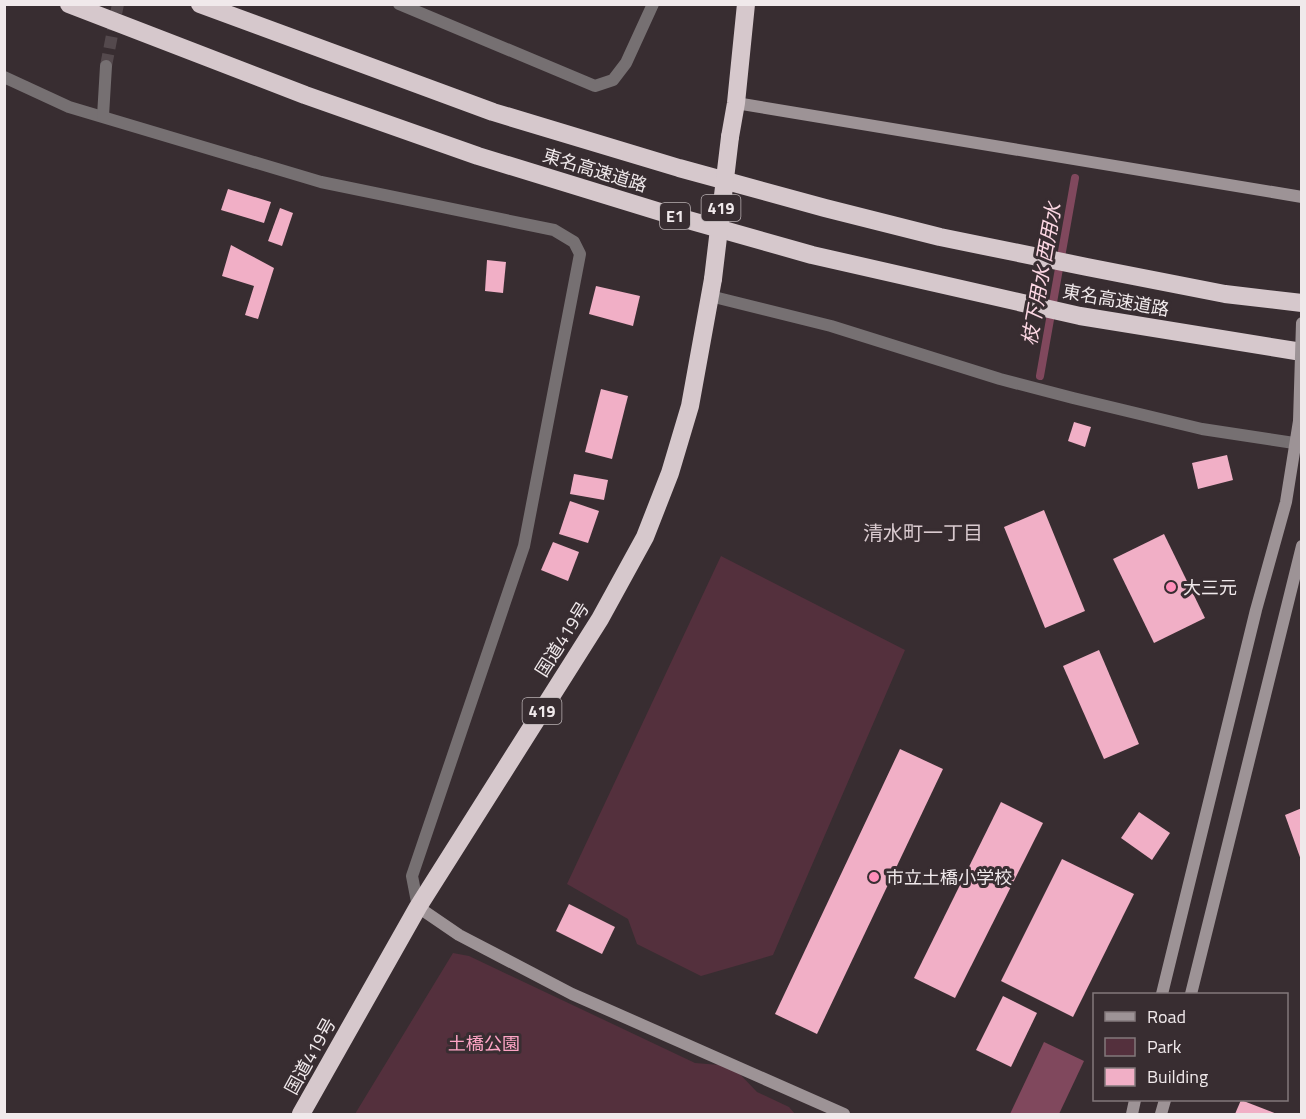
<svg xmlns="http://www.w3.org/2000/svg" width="1306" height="1119" font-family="'Titillium Web','Noto Sans JP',sans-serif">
	<rect width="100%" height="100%" fill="#382d31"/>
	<g fill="#54303d">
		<polygon points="721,556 905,650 773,955 701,976 637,944 628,919 567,884"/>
		<polygon points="453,953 469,956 695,1063 732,1066 757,1092 789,1107 795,1114 355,1114"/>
	</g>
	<polygon fill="#80485d" points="1044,1042 1084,1061 1059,1114 1010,1114"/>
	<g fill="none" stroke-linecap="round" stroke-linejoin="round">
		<polyline stroke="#80485d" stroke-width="8" points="1040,376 1075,178"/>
	</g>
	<g fill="#f1afc6">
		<polygon points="228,189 271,202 264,223 221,210"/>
		<polygon points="280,208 293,213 282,246 268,241"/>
		<polygon points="231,245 274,268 258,319 245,315 254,286 222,276"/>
		<polygon points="487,260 506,262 503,293 485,291"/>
		<polygon points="596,286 640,296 633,326 589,314"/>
		<polygon points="601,389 628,396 612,459 585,452"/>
		<polygon points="1074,422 1091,427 1085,447 1068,441"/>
		<polygon points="1227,455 1233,480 1198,489 1192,463"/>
		<polygon points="574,474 608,480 604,500 570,494"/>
		<polygon points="570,501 599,511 588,543 559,534"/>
		<polygon points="1044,510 1085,611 1045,628 1004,527"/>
		<polygon points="1164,534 1205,618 1154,643 1113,559"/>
		<polygon points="553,542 579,552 568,581 541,570"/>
		<polygon points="1099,650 1139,744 1104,759 1063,666"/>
		<polygon points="900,749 943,769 817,1034 775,1014"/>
		<polygon points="1001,802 1043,823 955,998 914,978"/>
		<polygon points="1302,808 1302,860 1301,860 1285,815"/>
		<polygon points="1139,812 1170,833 1152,860 1121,838"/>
		<polygon points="1062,859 1134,894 1073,1017 1001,981"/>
		<polygon points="569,904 615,927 602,954 556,931"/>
		<polygon points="1003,996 1037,1013 1011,1067 976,1050"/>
		<polygon points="1241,1100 1277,1114 1235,1114"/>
	</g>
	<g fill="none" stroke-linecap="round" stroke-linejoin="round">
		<polyline stroke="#54494d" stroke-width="12" stroke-dasharray="12 6" stroke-linecap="butt" points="106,66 118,4"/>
		<g stroke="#767072" stroke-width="12">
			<polyline points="399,4 595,86 613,80 626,63 653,4"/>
			<polyline points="4,77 69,107 321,182 554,230 574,242 580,254 524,546 412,876 418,907"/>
			<polyline points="103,116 106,66"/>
			<polyline points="710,296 831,326 1000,379 1073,398 1202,429 1294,443"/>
		</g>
		<g stroke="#9d9396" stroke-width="12">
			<polyline points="736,103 1302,197"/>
			<polyline points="418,907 459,935 572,994 844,1114"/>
			<polyline points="1162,994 1256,610 1286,502 1299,421"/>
			<polyline points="1191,994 1302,546"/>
			<polyline points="1132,1114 1135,1100"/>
			<polyline points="1161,1114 1165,1100"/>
		</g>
		<g stroke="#d6c8cc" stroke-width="18">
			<polyline points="69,4 305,95 478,156 667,214 812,255 1080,316 1302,352"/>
			<polyline points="200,4 493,112 679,168 825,208 940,237 1087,267 1225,294 1302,303"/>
			<polyline points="730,137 736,103 746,4"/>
			<polyline points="301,1114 418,907 600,619 645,537 670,473 690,406 713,279"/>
		</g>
		<polyline stroke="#9d9396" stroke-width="12" points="1299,421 1302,323"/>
		<polyline stroke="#d6c8cc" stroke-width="18" points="713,279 730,137"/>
	</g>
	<g fill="#ff8eba" stroke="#382d31" stroke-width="2">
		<circle cx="1171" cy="587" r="6"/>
		<circle cx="874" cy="877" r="6"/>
	</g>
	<g text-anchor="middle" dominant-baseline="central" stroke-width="6" stroke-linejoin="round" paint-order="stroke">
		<g fill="#382d31" stroke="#b9b1b3" stroke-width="1.5">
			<rect x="701.5" y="195" width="39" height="26" rx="4.5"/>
			<rect x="660" y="203" width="30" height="26" rx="4.5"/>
			<rect x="522.5" y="698" width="39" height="26" rx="4.5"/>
		</g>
		<g font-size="16" font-weight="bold" fill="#f0e9eb">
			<text x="721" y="208">419</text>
			<text x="675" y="216">E1</text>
			<text x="542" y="711">419</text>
		</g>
		<g font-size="18" fill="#f0e9eb" stroke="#382d31">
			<text transform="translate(595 170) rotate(17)">東名高速道路</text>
			<text transform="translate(1116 300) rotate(10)">東名高速道路</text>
			<text transform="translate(562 639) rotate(-58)">国道419号</text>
			<text transform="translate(310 1056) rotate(-61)">国道419号</text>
		</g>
		<g font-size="18" fill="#f0e9eb" stroke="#382d31" text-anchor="start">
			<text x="1183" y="587">大三元</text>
			<text x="886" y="877">市立土橋小学校</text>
		</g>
		<g font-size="18" fill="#fda4c5" stroke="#382d31">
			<text x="484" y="1043">土橋公園</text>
		</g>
		<g font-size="20" font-style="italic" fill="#fcd7e3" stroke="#382d31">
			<text transform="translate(1041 274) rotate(-80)">枝下用水 西用水</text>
		</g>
		<g font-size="20" fill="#d9cacf" stroke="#382d31">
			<text x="923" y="532">清水町一丁目</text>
		</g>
	</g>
	<rect width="1306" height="1119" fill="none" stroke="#f0e9eb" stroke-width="12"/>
	<rect x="1093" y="993" width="195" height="108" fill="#382d31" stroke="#82787b" stroke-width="1.5"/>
	<rect x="1105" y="1012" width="30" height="9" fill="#9d9396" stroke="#82787b" stroke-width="1.5"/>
	<text x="1147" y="1023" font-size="18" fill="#f0e9eb">Road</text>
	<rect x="1105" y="1038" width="30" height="18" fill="#54303d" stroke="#82787b" stroke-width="1.5"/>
	<text x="1147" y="1053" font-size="18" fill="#f0e9eb">Park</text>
	<rect x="1105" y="1068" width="30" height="18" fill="#f1afc6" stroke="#82787b" stroke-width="1.5"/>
	<text x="1147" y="1083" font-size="18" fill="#f0e9eb">Building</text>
</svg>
